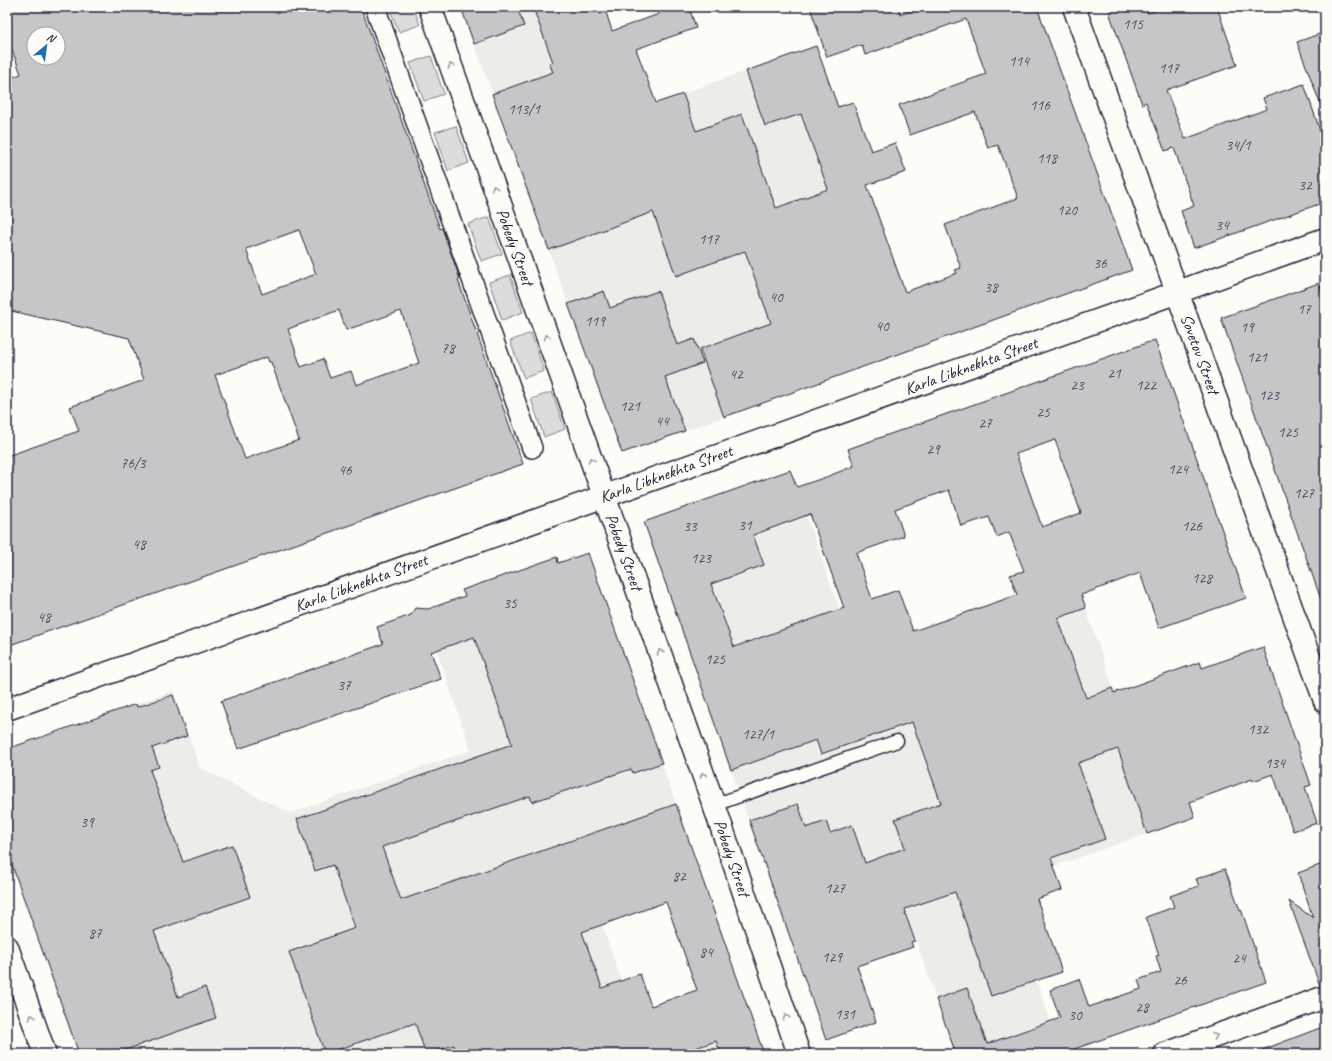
<svg xmlns="http://www.w3.org/2000/svg" width="1332" height="1061" font-family="Caveat,sans-serif">
	<rect width="100%" height="100%" fill="#fdfcf7"/>
	<filter id="ink" filterUnits="userSpaceOnUse"><feTurbulence type="fractalNoise" baseFrequency=".025" numOctaves="2"/><feDisplacementMap in="SourceGraphic" scale="8" xChannelSelector="R" yChannelSelector="G"/><feConvolveMatrix kernelMatrix="1 2 1 2 8 2 1 2 1" color-interpolation-filters="sRGB"/></filter>
	<g filter="url(#ink)">
		<g fill="#ecece9">
			<polygon points="461,7 577,7 617,117 816,46 906,293 911,292 929,343 622,453"/>
			<polygon points="790,470 840,610 898,590 913,631 1017,595 1010,575 1067,555 1135,750 1183,783 1195,817 958,900 991,996 1037,981 1061,1053 956,1054 906,913 795,952 645,526 649,520"/>
			<polygon points="588,553 691,847 666,902 602,925 639,1031 743,995 764,1054 79,1054 7,851 7,749 173,691 200,768 290,813 471,750 423,611"/>
		</g>
		<g fill="#dddcdb" stroke="#807f8b">
			<polygon points="389,7 413,7 420,25 399,32"/>
			<polygon points="431,56 444,94 424,101 410,63"/>
			<polygon points="456,126 469,163 448,171 435,132"/>
			<polygon points="489,217 502,254 481,261 468,224"/>
			<polygon points="510,275 523,312 502,320 489,282"/>
			<polygon points="531,333 544,371 524,378 510,341"/>
			<polygon points="552,392 565,429 544,437 531,399"/>
		</g>
		<g fill="#c6c6c8" stroke="#22223b" fill-rule="evenodd">
			<path d="M7,7H361L440,229L442,228L460,279L458,280L523,464L7,646V456L79,431L70,407L144,380L129,338L7,310V79L21,74L7,36ZM34,34H58V58H34ZM299,230L316,274L262,294L246,249ZM339,310L346,330L401,311L419,363L356,385L351,371L330,378L323,359L301,367L288,329ZM267,357L269,362H271L299,440L245,459L215,375Z"/>
			<polygon points="461,7 517,7 524,26 474,44"/>
			<polygon points="550,7 597,7 600,14 606,12 612,31 659,14 656,7 689,7 696,28 636,49 656,103 683,94 696,131 742,114 776,208 828,189 801,114 765,126 746,71 816,46 838,107 853,102 871,151 895,143 906,172 867,185 905,292 957,273 955,270 961,268 945,225 1018,198 998,145 988,148 975,112 910,135 899,105 986,74 966,19 865,55 862,45 827,57 810,7 899,7 900,15 921,7 1037,7 1132,270 724,417 700,349 771,323 745,251 676,276 653,212 549,250 492,94 553,72 549,63 553,62 535,13"/>
			<polygon points="1124,7 1146,7 1148,13 1165,7 1217,7 1237,65 1166,90 1185,139 1267,109 1263,98 1304,84 1325,145 1325,202 1194,248 1181,211 1194,206 1174,148 1165,151 1146,102 1142,104 1109,12"/>
			<polygon points="1325,32 1325,111 1323,111 1297,42"/>
			<polygon points="1319,283 1325,300 1325,602 1322,602 1221,318"/>
			<polygon points="604,291 610,308 658,291 677,345 694,339 703,363 665,377 685,431 622,453 568,304"/>
			<path d="M1155,340L1246,598L1159,628L1140,573L1081,595L1086,608L1058,618L1086,698L1112,688L1114,693L1200,662L1202,668L1263,647L1311,785L1305,787L1317,823L1293,831L1273,774L1253,781L1252,779L1190,802L1195,817L1147,834L1118,749L1078,763L1105,839L1051,858L1062,890L1037,899L1062,972L991,996L955,892L905,909L906,913H905L915,941L911,942L913,947L857,966L876,1022L826,1040L749,820L798,804L806,828L826,821L830,833L852,825L865,863L905,848L895,819L941,803L912,722L821,754L816,740L731,770L644,522L790,470L797,487L826,477L854,466L848,449ZM1055,440L1081,513L1042,527L1016,454ZM949,490L961,526L989,517L997,537L1009,532L1024,571L1010,575L1017,595L913,631L898,590L872,599L856,553L904,536L895,509ZM810,514L844,608L734,647L711,584L764,565L753,535Z"/>
			<path d="M588,553L662,763L633,773L631,769L532,802L530,796L382,847L401,900L676,804L764,1054H721L716,1041L678,1054H456L454,1045L426,1054L415,1023L325,1054L289,952L355,928L333,865L315,871L297,819L512,744L474,637L431,652L441,679L238,749L221,701L383,644L377,627L411,615L415,608L428,609L465,596L462,590L557,557L558,563ZM666,902L697,990L651,1006L640,974L602,988L582,932Z"/>
			<polygon points="173,695 187,736 152,748 159,767 150,770 183,862 232,845 250,897 154,931 178,997 205,987 216,1018 114,1054 79,1054 7,851 7,749 136,704 137,707"/>
			<polygon points="1325,863 1325,985 1320,986 1289,901 1313,918 1298,873"/>
			<polygon points="1225,869 1240,910 1241,909 1266,982 1060,1054 956,1054 936,999 967,988 987,1044 1060,1018 1050,990 1079,979 1089,1007 1141,989 1138,980 1161,972 1156,956 1159,955 1146,917 1174,907 1170,896 1199,886 1196,879"/>
			<polygon points="1325,1026 1325,1054 1258,1054 1257,1052"/>
		</g>
		<g fill="none" stroke-linecap="round" stroke-linejoin="round">
			<g stroke="#22223b" stroke-width="15">
				<polyline id="service" points="714,805 897,741"/>
			</g>
			<g stroke="#22223b" stroke-width="22">
				<polyline id="pedestrian" points="375,7 532,448"/>
			</g>
			<g stroke="#22223b" stroke-width="25">
				<g id="minor">
					<polyline points="430,7 714,805 799,1054"/>
					<polyline points="7,709 1178,292"/>
				</g>
			</g>
			<g stroke="#22223b" stroke-width="25">
				<g id="tertiary">
					<polyline points="1074,7 1325,701"/>
					<polyline points="1178,292 1325,239"/>
					<polyline points="7,947 45,1054"/>
					<polyline points="1165,1054 1325,997"/>
				</g>
			</g>
			<use href="#service" stroke="#fdfcf7" stroke-width="12"/>
			<use href="#pedestrian" stroke="#fdfcf7" stroke-width="19"/>
			<use href="#minor" stroke="#fdfcf7" stroke-width="22"/>
			<use href="#tertiary" stroke="#fdfcf7" stroke-width="22"/>
		</g>
		<defs><path id="oneway-chevron" d="M-2-3.5L2.5 0L-2 3.5" fill="none" stroke-width="1.6" stroke-linecap="round" stroke-linejoin="round"/></defs>
		<g stroke="#9a9aa2">
			<use href="#oneway-chevron" transform="translate(451 66) rotate(-110)"/>
			<use href="#oneway-chevron" transform="translate(494 188) rotate(-110)"/>
			<use href="#oneway-chevron" transform="translate(547 337) rotate(-110)"/>
			<use href="#oneway-chevron" transform="translate(591 460) rotate(-110)"/>
			<use href="#oneway-chevron" transform="translate(660 652) rotate(-109)"/>
			<use href="#oneway-chevron" transform="translate(703 775) rotate(-109)"/>
			<use href="#oneway-chevron" transform="translate(32 1017) rotate(-109)"/>
			<use href="#oneway-chevron" transform="translate(786 1017) rotate(-109)"/>
			<use href="#oneway-chevron" transform="translate(1215 1036) rotate(-20)"/>
		</g>
	</g>
	<g text-anchor="middle" dominant-baseline="central" stroke-width="3" stroke-linejoin="round" paint-order="stroke">
		<g font-size="15" fill="#4b4b5e">
			<text x="1133" y="24">115</text>
			<text x="1019" y="61">114</text>
			<text x="1169" y="68">117</text>
			<text x="1040" y="105">116</text>
			<text x="524" y="109">113/1</text>
			<text x="1238" y="145">34/1</text>
			<text x="1047" y="158">118</text>
			<text x="1305" y="185">32</text>
			<text x="1067" y="210">120</text>
			<text x="1222" y="225">34</text>
			<text x="709" y="239">117</text>
			<text x="1100" y="263">36</text>
			<text x="991" y="287">38</text>
			<text x="776" y="297">40</text>
			<text x="1304" y="309">17</text>
			<text x="595" y="321">119</text>
			<text x="882" y="326">40</text>
			<text x="1247" y="327">19</text>
			<text x="448" y="348">78</text>
			<text x="1257" y="357">121</text>
			<text x="1114" y="373">21</text>
			<text x="736" y="374">42</text>
			<text x="1077" y="385">23</text>
			<text x="1146" y="385">122</text>
			<text x="1269" y="395">123</text>
			<text x="630" y="406">121</text>
			<text x="1043" y="412">25</text>
			<text x="662" y="421">44</text>
			<text x="985" y="423">27</text>
			<text x="1288" y="432">125</text>
			<text x="933" y="449">29</text>
			<text x="133" y="463">76/3</text>
			<text x="1178" y="469">124</text>
			<text x="345" y="470">46</text>
			<text x="1304" y="493">127</text>
			<text x="745" y="525">31</text>
			<text x="690" y="526">33</text>
			<text x="1192" y="526">126</text>
			<text x="139" y="544">48</text>
			<text x="701" y="558">123</text>
			<text x="1202" y="578">128</text>
			<text x="510" y="603">35</text>
			<text x="44" y="617">48</text>
			<text x="715" y="659">125</text>
			<text x="344" y="685">37</text>
			<text x="1258" y="729">132</text>
			<text x="758" y="734">127/1</text>
			<text x="1275" y="763">134</text>
			<text x="87" y="822">39</text>
			<text x="679" y="876">82</text>
			<text x="835" y="888">127</text>
			<text x="95" y="933">87</text>
			<text x="706" y="952">84</text>
			<text x="832" y="957">129</text>
			<text x="1239" y="958">24</text>
			<text x="1180" y="980">26</text>
			<text x="1142" y="1007">28</text>
			<text x="845" y="1014">131</text>
			<text x="1075" y="1015">30</text>
		</g>
		<g font-size="17" fill="#22223b" stroke="#fdfcf7">
			<text transform="translate(515 247) rotate(70)">Pobedy Street</text>
			<text transform="translate(1200 354) rotate(70)">Sovetov Street</text>
			<text transform="translate(971 366) rotate(-20)">Karla Libknekhta Street</text>
			<text transform="translate(666 474) rotate(-20)">Karla Libknekhta Street</text>
			<text transform="translate(624 552) rotate(70)">Pobedy Street</text>
			<text transform="translate(361 583) rotate(-20)">Karla Libknekhta Street</text>
			<text transform="translate(732 858) rotate(71)">Pobedy Street</text>
		</g>
	</g>
	<rect width="1332" height="1061" fill="none" stroke="#fdfcf7" stroke-width="24"/>
	<rect x="12" y="12" width="1308" height="1037" fill="none" stroke="#22223b" stroke-width="1.5" filter="url(#ink)"/>
	<g transform="translate(46 46) rotate(29)"><circle r="19" fill="#fdfcf7" stroke="#a5a5ac"/>
	<path d="M0-3L7 15L0 10L-7 15Z" fill="#1f6fb2"/>
	<text y="-6" font-size="11" font-weight="bold" text-anchor="middle" fill="#22223b">N</text>
	</g>
</svg>
